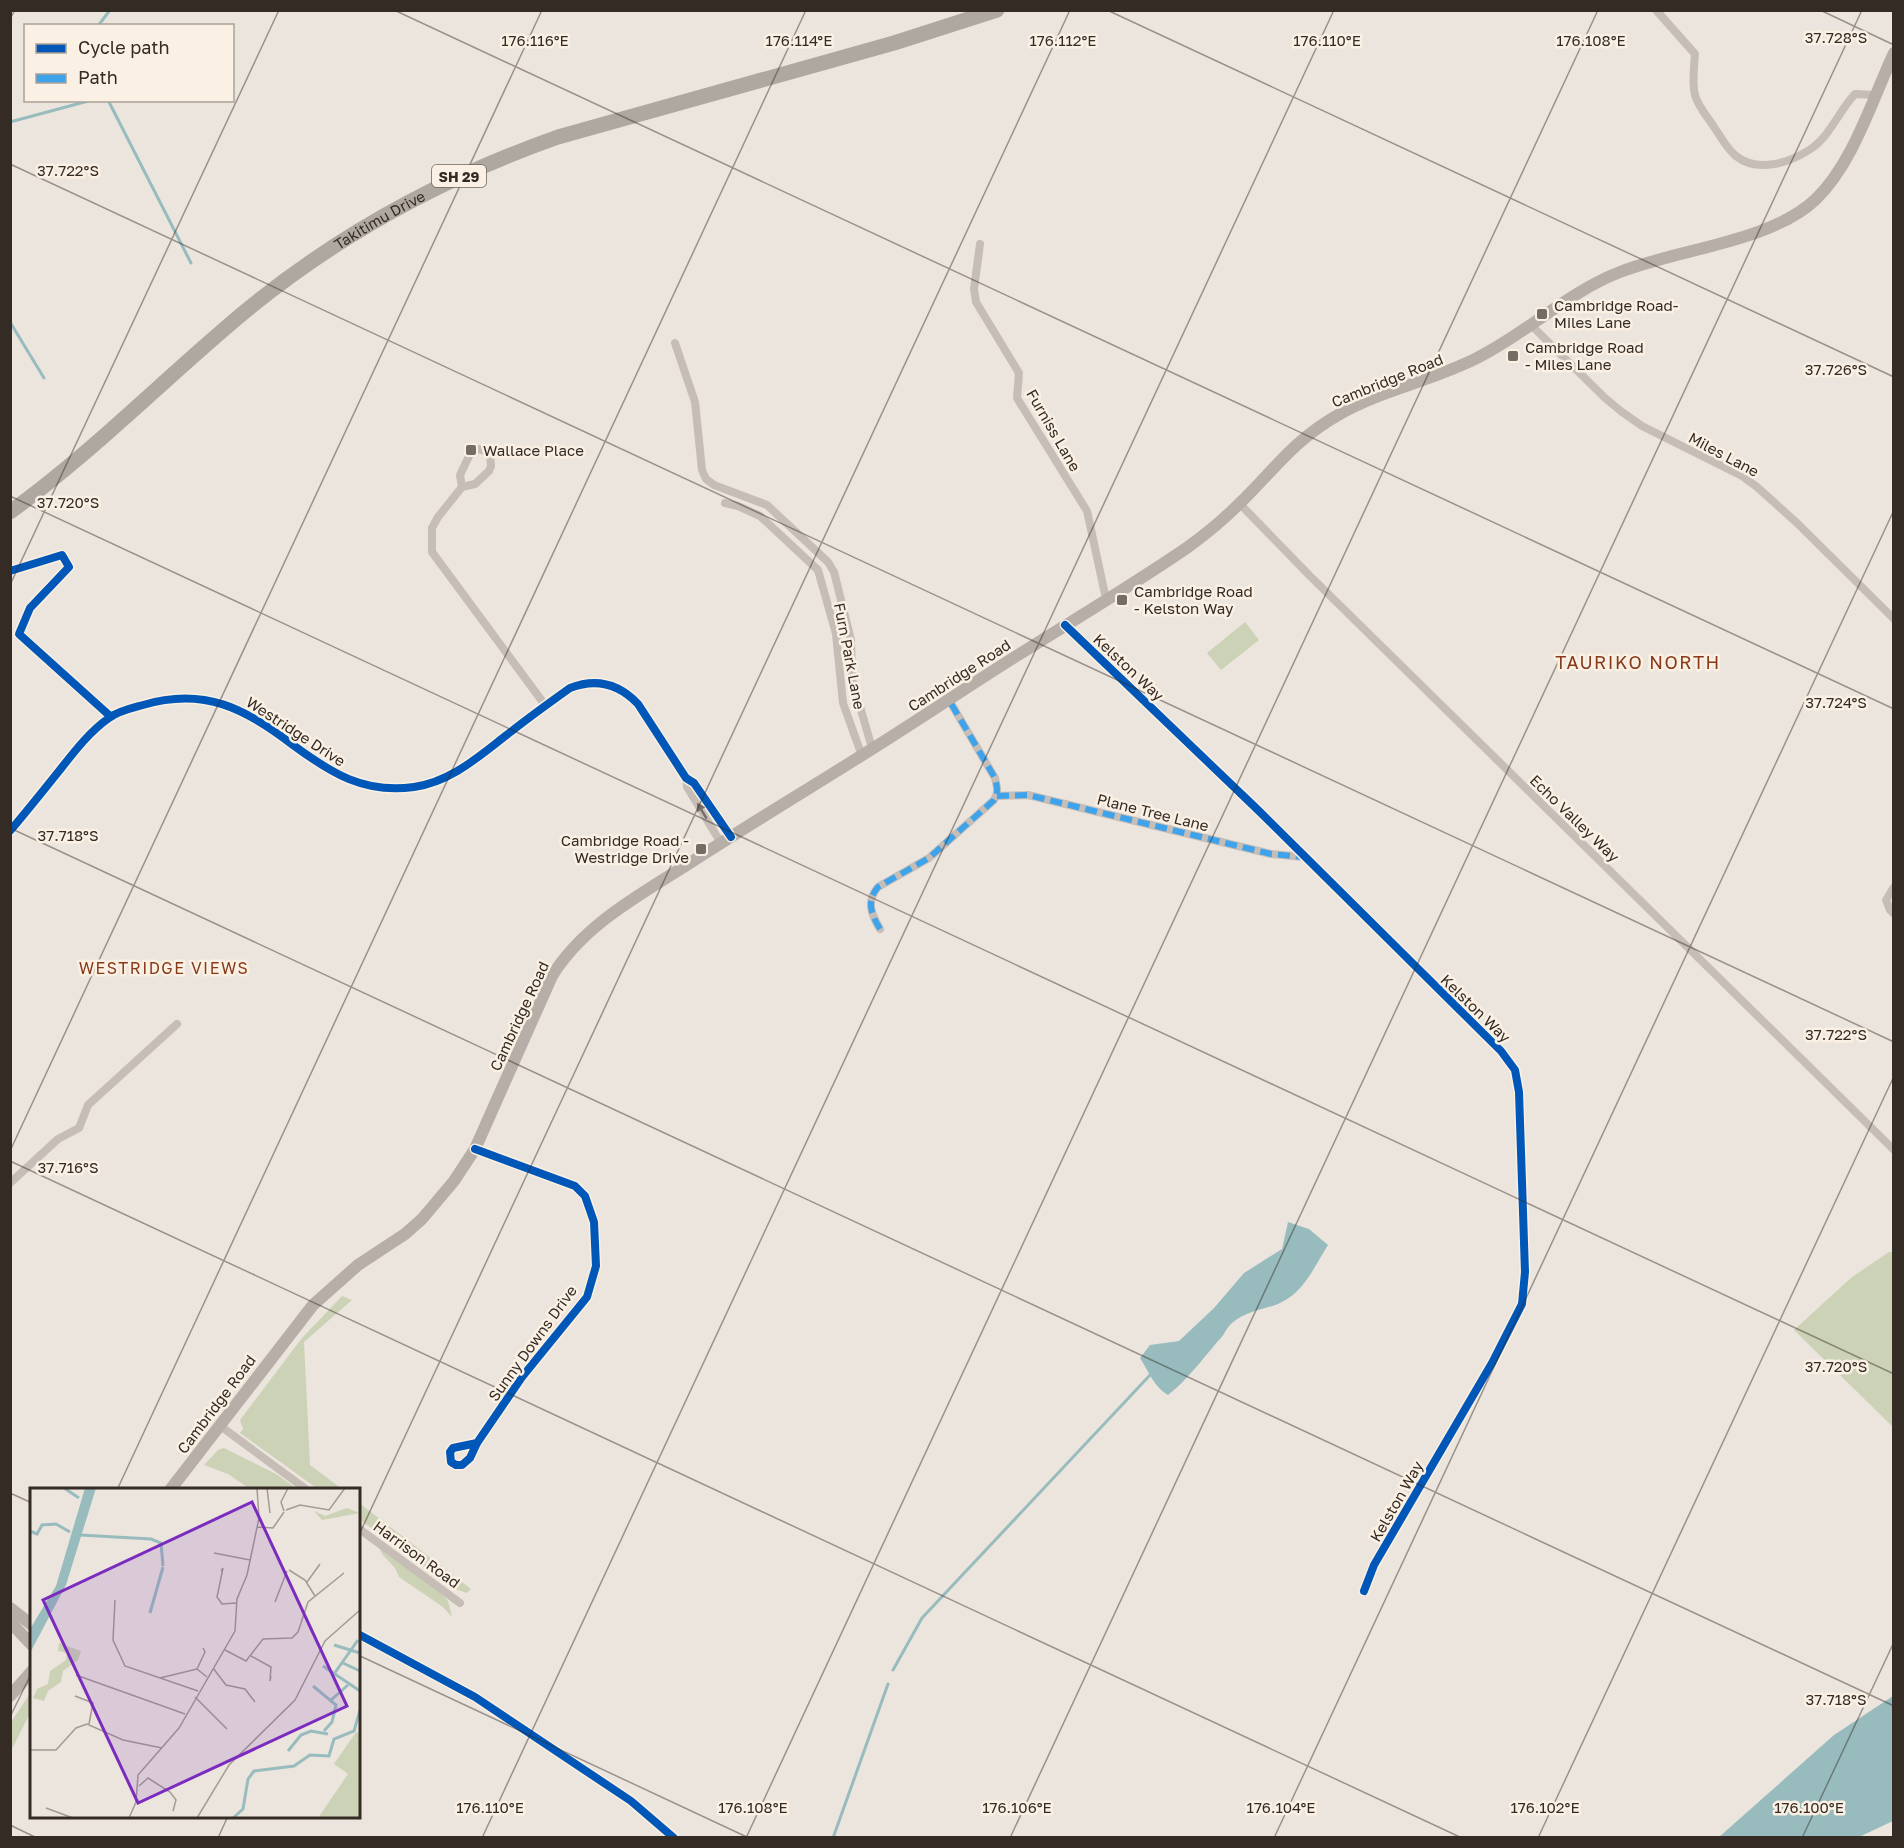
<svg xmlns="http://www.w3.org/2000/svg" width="1904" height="1848" font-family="'Golos Text',sans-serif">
	<rect width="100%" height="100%" fill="#ece5dd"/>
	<g fill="#ccd2b6">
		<polygon points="1245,622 1259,640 1221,670 1207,653"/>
		<polygon points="1889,1252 1893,1252 1893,1427 1794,1330 1852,1277"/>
		<polygon points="342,1296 352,1300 304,1342 310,1465 342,1489 318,1489 240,1433 243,1429 240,1420 302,1338"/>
		<polygon points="224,1448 276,1474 297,1489 250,1489 228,1474 204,1465 218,1450"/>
		<polygon points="358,1503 359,1503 471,1589 467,1593 452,1588 359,1519"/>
		<polygon points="380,1549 441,1593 448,1601 452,1617 443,1607 399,1577 395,1568 382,1554"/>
		<polygon points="31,1692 31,1711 11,1751 11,1722"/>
	</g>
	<g fill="#98bcbe">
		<path d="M1288,1222L1309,1229L1328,1245C1314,1267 1304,1293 1278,1304C1262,1310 1246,1311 1232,1323C1226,1328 1224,1336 1218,1341C1202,1360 1187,1380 1168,1395C1154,1387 1149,1372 1140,1358L1150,1345L1179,1341L1214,1308L1244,1273L1282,1249Z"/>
		<polygon points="1893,1696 1893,1821 1859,1837 1719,1837 1834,1735"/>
	</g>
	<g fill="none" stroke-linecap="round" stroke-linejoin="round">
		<g stroke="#98bcbe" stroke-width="3">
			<polyline points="98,26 110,10"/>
			<polyline points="108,100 191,263"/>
			<polyline points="10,122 92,100"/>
			<polyline points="10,322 44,378"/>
			<polyline points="893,1670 922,1618 1151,1374"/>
			<polyline points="833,1838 888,1684"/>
		</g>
		<g stroke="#c5bdb6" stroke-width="8">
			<path d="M1656,10L1695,54C1694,67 1692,83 1695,95C1698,107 1708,117 1714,127C1721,137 1727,149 1736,156C1757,173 1789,163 1809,150C1830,137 1838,112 1855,94L1875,95"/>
			<polyline points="980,244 974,289 976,302 1019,373 1017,398 1087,511 1106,599"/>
			<polyline points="1532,326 1605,398 1622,412 1642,426 1742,476 1757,487 1797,523 1894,619"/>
			<polyline points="675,343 695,402 702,470 706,479 714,485 767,505 828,562 834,572 851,640 852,679 872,748"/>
			<polyline points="462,487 460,475 471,452 479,449 490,453 491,466 489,471 475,484 462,487 438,517 432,528 432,552 545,705"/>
			<polyline points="725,503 738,506 760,516 818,570 836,634 843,703 862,756"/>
			<polyline points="1240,504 1309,575 1894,1150"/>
			<polyline points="1065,625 1259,811 1501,1051 1515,1070 1519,1092 1525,1272 1522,1304 1492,1363 1374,1565 1364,1591"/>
			<polyline points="686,778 687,787 721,843"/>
			<polyline points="997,796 1028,795 1271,854 1304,857"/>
			<path d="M10,831C27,811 43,791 59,771C74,752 89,732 109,718C118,711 132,708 143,705C204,687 245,708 293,745C331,773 364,794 414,787C451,782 479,756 508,734C528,718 549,703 570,688C596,678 619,684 638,704L686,778L694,783L731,837"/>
			<polyline points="1894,887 1886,900 1890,910 1894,914"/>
			<path d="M880,929C871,914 866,901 878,887L929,858L994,800C999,792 997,787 995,778L949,700"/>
			<polyline points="475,1149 575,1186 585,1196 594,1222 596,1266 587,1297 522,1377 477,1443 470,1458 462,1465 456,1465 451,1462 450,1452 453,1448 477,1443"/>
			<polyline points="10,1183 58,1139 79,1128 88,1105 177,1024"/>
			<polyline points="219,1425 307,1490"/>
			<polyline points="358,1528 460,1603"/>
		</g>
		<g stroke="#b6aea7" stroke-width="12">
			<path d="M170,1490L313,1305L358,1265L405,1234L422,1219L454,1181L475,1149L552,976C585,923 642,894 693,861C747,826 802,793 856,759C911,725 964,689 1018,655C1075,619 1133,585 1188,547C1206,534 1223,520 1239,504C1274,470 1294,440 1338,415C1381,390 1432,381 1477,358C1527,333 1568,292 1620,272C1678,249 1770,242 1815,200C1853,164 1872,100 1894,53"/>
			<polyline points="10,1608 32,1625"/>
			<polyline points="10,1622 32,1645"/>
			<polyline points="10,1696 32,1671"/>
		</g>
		<path stroke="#afa8a1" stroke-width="15" id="s1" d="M10,512C93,452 164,379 242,314C337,235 442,178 558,137L894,43L997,10"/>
		<g stroke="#3ea3eb" stroke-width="6" stroke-dasharray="12 6" stroke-linecap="butt">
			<polyline points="997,796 1028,795 1271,854 1304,857"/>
			<path d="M880,929C871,914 866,901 878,887L929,858L994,800C999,792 997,787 995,778L949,700"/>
		</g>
		<g stroke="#faf0e3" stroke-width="11">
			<g id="cycleway">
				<polyline points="10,571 62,555 69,567 30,608 19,634 110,716"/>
				<polyline points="1065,625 1259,811 1501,1051 1515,1070 1519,1092 1525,1272 1522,1304 1492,1363 1374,1565 1364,1591"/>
				<path d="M10,831C27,811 43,791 59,771C74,752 89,732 109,718C118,711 132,708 143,705C204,687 245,708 293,745C331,773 364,794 414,787C451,782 479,756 508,734C528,718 549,703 570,688C596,678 619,684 638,704L686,778L694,783L731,837"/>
				<polyline points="475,1149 575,1186 585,1196 594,1222 596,1266 587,1297 522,1377 477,1443 470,1458 462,1465 456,1465 451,1462 450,1452 453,1448 477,1443"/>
				<polyline points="358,1634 475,1697 631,1801 674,1838"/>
			</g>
		</g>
		<use href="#cycleway" stroke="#0057b8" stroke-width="8"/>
	</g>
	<defs><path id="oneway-solid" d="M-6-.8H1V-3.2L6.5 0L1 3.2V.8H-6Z" transform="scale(1.5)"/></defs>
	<use fill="#766d66" href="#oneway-solid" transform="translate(702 811) rotate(-121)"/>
	<path fill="none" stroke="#352b25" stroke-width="1.5" stroke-opacity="0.45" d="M394,10L1894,709M1107,10L1894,377M1820,10L1894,45M10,19L15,10M10,164L1894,1042M10,496L1894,1374M10,585L279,10M10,828L1894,1706M10,1151L542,10M10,1161L1462,1838M117,1490L806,10M10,1493L32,1503M358,1537L1070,10M358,1655L749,1838M10,1717L32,1672M10,1825L37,1838M218,1838L228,1816M482,1838L1334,10M746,1838L1598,10M1010,1838L1862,10M1274,1838L1894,510M1538,1838L1894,1076M1802,1838L1894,1642"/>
	<g fill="#756c65" stroke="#faf0e3" stroke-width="2">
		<rect x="1536" y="308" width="12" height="12" rx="3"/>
		<rect x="1507" y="350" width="12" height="12" rx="3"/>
		<rect x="465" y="444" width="12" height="12" rx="3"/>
		<rect x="1116" y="594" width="12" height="12" rx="3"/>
		<rect x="695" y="843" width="12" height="12" rx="3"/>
	</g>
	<g text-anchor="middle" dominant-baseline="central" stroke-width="5" stroke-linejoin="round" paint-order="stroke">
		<rect fill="#faf0e3" stroke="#70665e" stroke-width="1.5" x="432" y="165" width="54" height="22" rx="4.5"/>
		<g font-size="14" font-weight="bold" fill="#352b25">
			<text x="459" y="176">SH 29</text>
		</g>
		<g font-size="15" fill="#352b25" stroke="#faf0e3">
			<text stroke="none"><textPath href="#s1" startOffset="472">Takitimu Drive</textPath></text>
			<text transform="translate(1387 380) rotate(-22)">Cambridge Road</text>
			<text transform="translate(1054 430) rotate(60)">Furniss Lane</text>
			<text transform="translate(1724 454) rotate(28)">Miles Lane</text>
			<text transform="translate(850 656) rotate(79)">Furn Park Lane</text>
			<text transform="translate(1129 667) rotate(43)">Kelston Way</text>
			<text transform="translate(959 675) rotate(-33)">Cambridge Road</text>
			<text transform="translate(296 731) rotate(33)">Westridge Drive</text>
			<text transform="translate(1153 812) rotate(14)">Plane Tree Lane</text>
			<text transform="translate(1575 818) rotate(44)">Echo Valley Way</text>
			<text transform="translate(1476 1008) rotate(44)">Kelston Way</text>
			<text transform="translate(519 1016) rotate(-65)">Cambridge Road</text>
			<text transform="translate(532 1343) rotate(-54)">Sunny Downs Drive</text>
			<text transform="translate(216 1404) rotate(-53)">Cambridge Road</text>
			<text transform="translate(1396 1501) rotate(-60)">Kelston Way</text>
			<text transform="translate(417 1554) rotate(36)">Harrison Road</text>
		</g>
		<g font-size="15" fill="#352b25" stroke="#faf0e3" text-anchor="start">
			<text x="1554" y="305">Cambridge Road-<tspan x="1554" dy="17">Miles Lane</tspan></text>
			<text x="1525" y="347">Cambridge Road<tspan x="1525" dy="17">- Miles Lane</tspan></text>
			<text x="483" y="450">Wallace Place</text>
			<text x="1134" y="591">Cambridge Road<tspan x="1134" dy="17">- Kelston Way</tspan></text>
			<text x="689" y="840" text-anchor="end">Cambridge Road -<tspan x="689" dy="17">Westridge Drive</tspan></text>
		</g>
		<g font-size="16" letter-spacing="1.5" fill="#88391a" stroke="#faf0e3">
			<text x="164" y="968">WESTRIDGE VIEWS</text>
		</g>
		<g font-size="18" letter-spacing="1.5" fill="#88391a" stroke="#faf0e3">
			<text x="1638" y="662">TAURIKO NORTH</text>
		</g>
	</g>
	<g transform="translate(30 1488)">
		<rect width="330" height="330" fill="#ece5dd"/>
		<path d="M317,20L330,25L292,32L284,23L295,28ZM29,155L51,163L48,172L33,183L31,194L18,203L14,213L3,210L7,201L18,196L20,183L36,172L37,165L28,163ZM326,244L330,246V330H288L318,286L304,276Z" fill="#ccd2b6"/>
		<path d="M55,0H66L36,97L0,165V141L26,98Z" fill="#98bcbe"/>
		<path fill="none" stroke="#98bcbe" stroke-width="3" d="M34,0L49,10M0,43L7,46L12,37L26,36L40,44M50,47L121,51L131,55L133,78M120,125L133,79M304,157L330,165M313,175L330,183M293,178L330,203M304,186L328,152M283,198L306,217L302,234L294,243M301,212L318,197M258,263L271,247L281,243L298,246M203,330L213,321L218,291L224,283L264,278L280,267L299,268L304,251L324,243L330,222"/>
		<path fill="none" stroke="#a39b93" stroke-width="1.5" d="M237,0L240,25M256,22L270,17L299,22L315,0M254,23L251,14L258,0M227,39L243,40L254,24M184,65L220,72M259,82L275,92L285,108M191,83L193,80L187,109L192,116L206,115M277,94L290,76M85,112L83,152L95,178L168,203M245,114L257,83M173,160L175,164L167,181L177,189M195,162L216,173L233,151L262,150L268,144L278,114L314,85M221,168L241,179L240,193L241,188M183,180L196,197L215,201L225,214M46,187L155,226M130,190L167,181M45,208L63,215L59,236M165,209L197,241M0,262H26L46,240L57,236L93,252L132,260M109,298L118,290L140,304L146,312L143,323M16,320L43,330M99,330L106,314L108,287L149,240L205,143L207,111L217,87L229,30L227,0M167,330L199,277L265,212L295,153L330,122"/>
		<path fill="#7b2cbf" fill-opacity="0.15" stroke="#7b2cbf" stroke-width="3" d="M222,14L317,218L108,315L13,112Z"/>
		<rect width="330" height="330" fill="none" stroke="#352b25" stroke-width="3"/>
	</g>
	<g font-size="15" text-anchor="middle" fill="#352b25" stroke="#faf0e3" stroke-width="5" stroke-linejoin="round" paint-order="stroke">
		<text x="1836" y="43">37.728°S</text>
		<text x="535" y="46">176.116°E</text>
		<text x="799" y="46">176.114°E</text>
		<text x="1063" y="46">176.112°E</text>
		<text x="1327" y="46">176.110°E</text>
		<text x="1591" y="46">176.108°E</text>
		<text x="68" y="176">37.722°S</text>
		<text x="1836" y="375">37.726°S</text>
		<text x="68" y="508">37.720°S</text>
		<text x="1836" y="708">37.724°S</text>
		<text x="68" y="841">37.718°S</text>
		<text x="1836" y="1040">37.722°S</text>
		<text x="68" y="1173">37.716°S</text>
		<text x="1836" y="1372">37.720°S</text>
		<text x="1836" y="1705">37.718°S</text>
		<text x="490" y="1813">176.110°E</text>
		<text x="753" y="1813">176.108°E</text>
		<text x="1017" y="1813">176.106°E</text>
		<text x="1281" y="1813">176.104°E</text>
		<text x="1545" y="1813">176.102°E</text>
		<text x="1809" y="1813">176.100°E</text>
	</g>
	<rect width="1904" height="1848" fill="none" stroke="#352b25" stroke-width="24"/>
	<rect x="24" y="24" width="210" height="78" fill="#faf0e3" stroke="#aba197" stroke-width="1.5"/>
	<rect x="36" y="44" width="30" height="9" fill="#0057b8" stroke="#aba197" stroke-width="1.5"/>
	<text x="78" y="54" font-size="18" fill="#352b25">Cycle path</text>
	<rect x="36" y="74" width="30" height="9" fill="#3ea3eb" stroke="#aba197" stroke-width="1.5"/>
	<text x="78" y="84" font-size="18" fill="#352b25">Path</text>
</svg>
